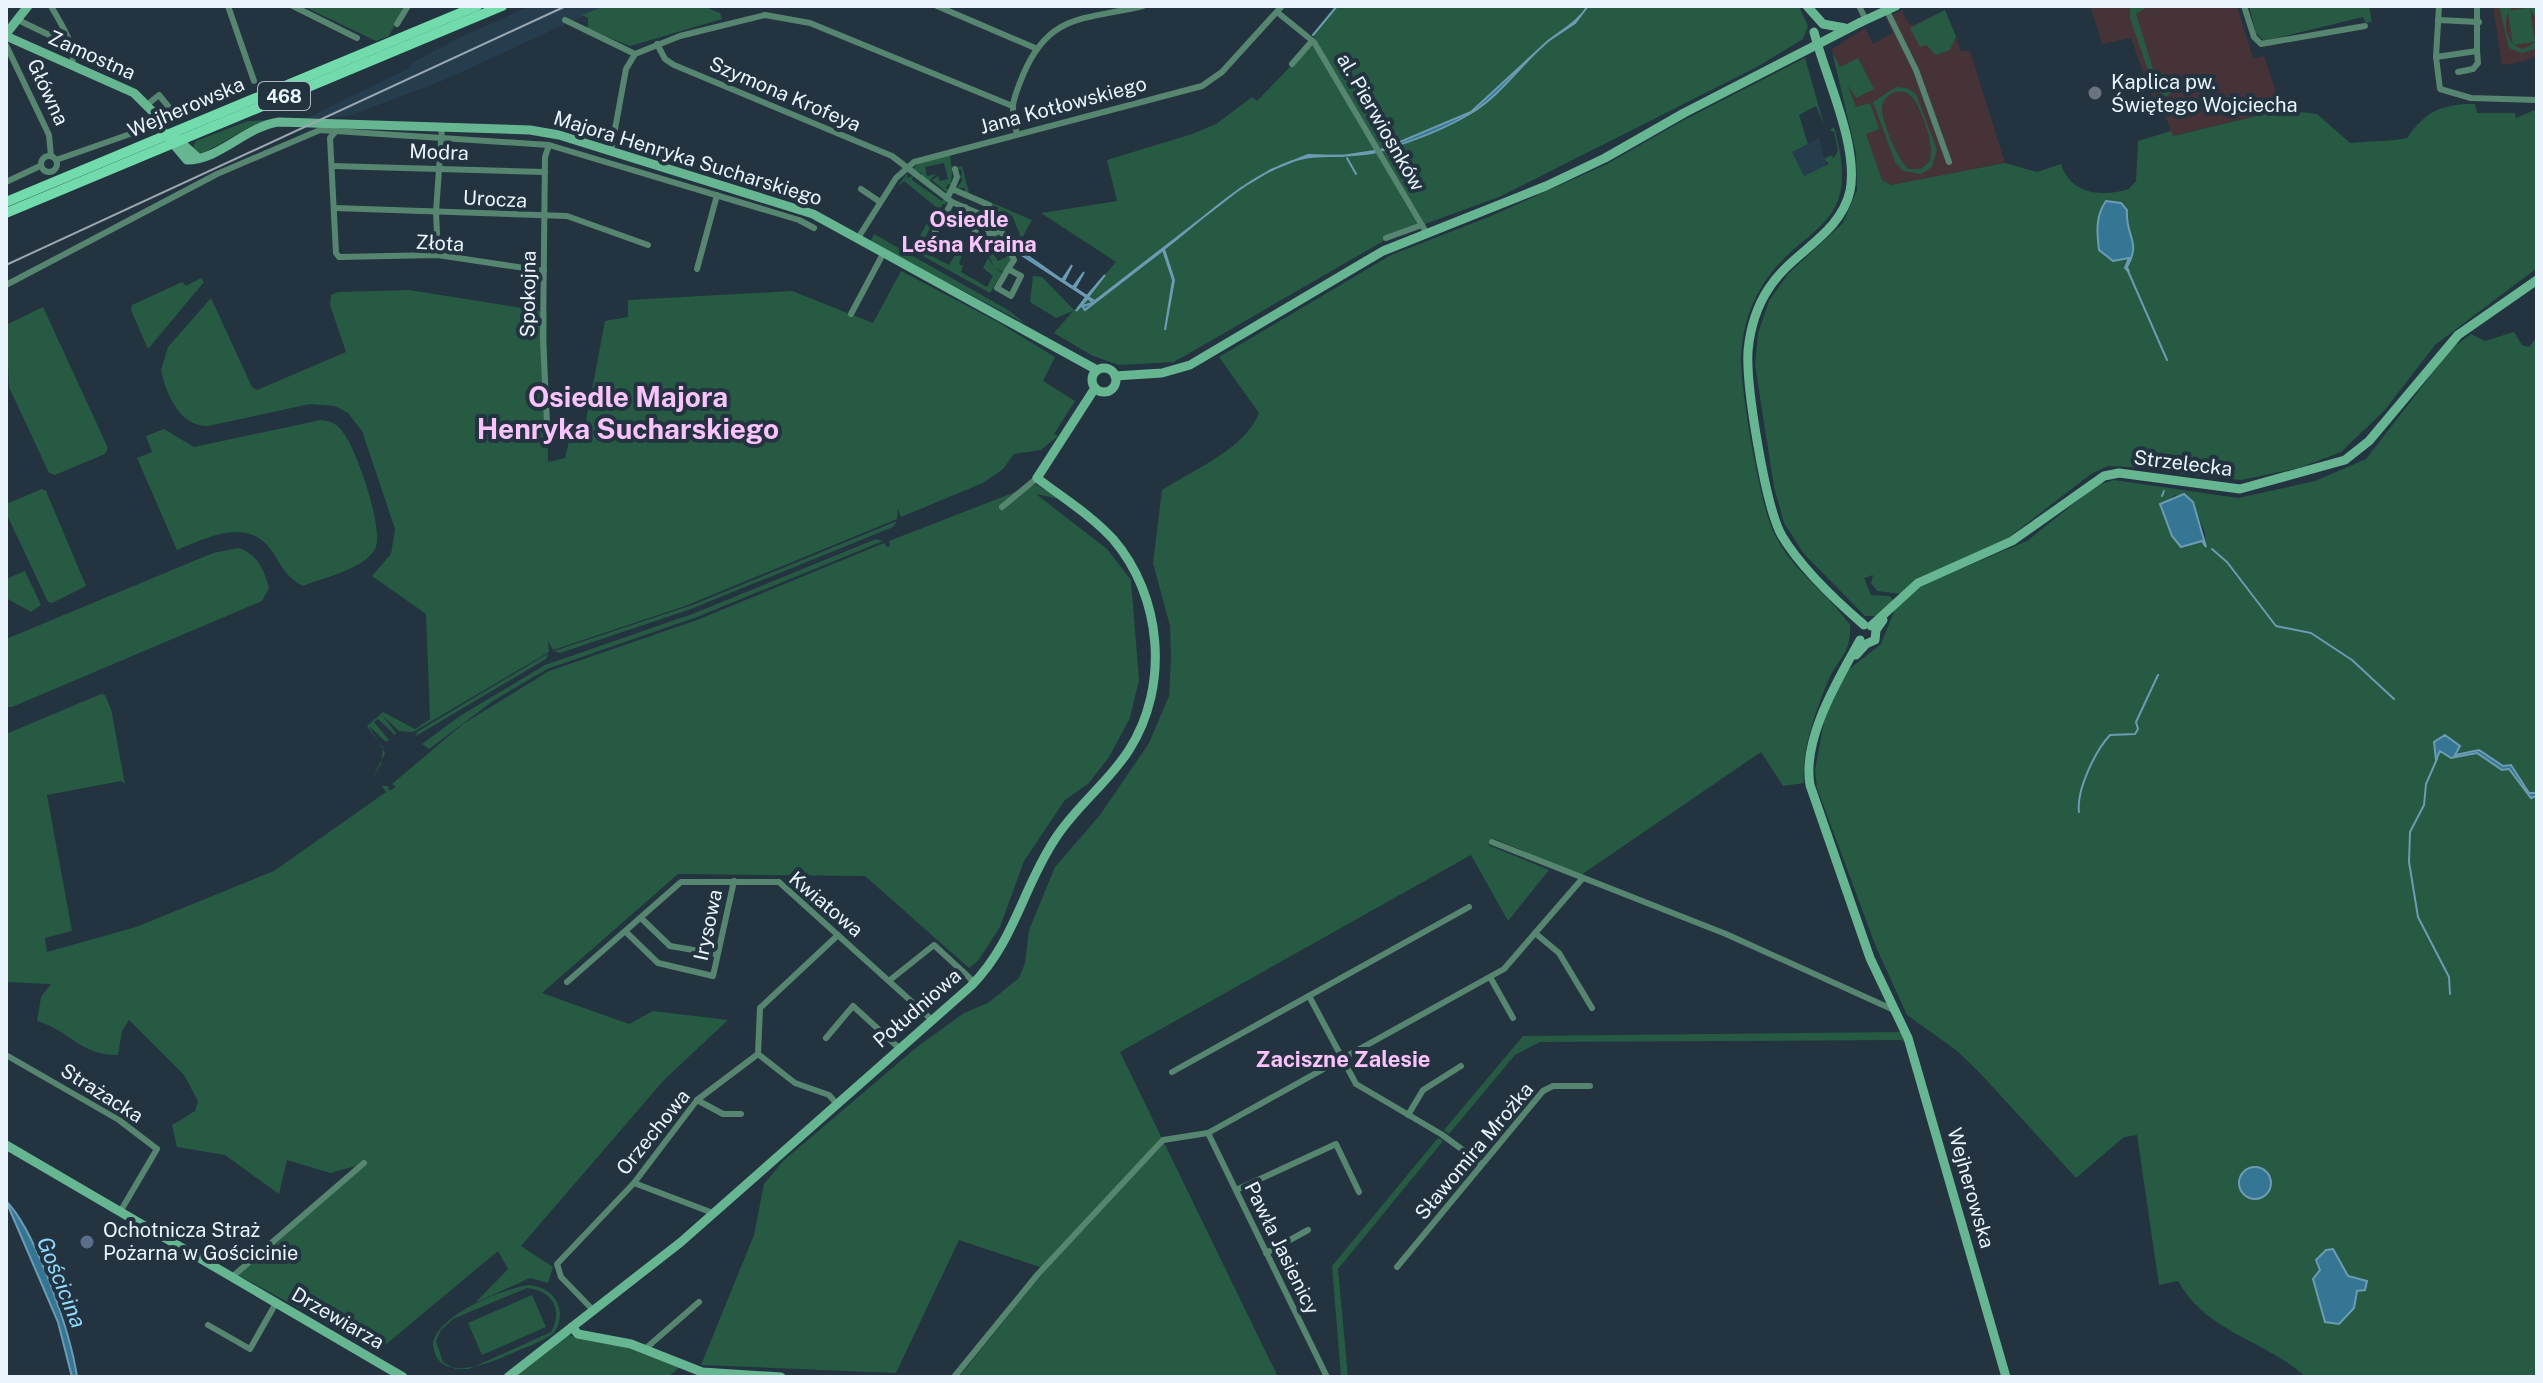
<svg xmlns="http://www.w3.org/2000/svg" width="2543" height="1383" font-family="'Public Sans',sans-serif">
	<rect width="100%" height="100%" fill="#233340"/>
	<g fill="#263d4e">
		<polygon points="530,6 605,6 444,80 349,116 305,119 409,68 413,62 463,36"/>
		<polygon points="1819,138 1826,166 1804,176 1792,152"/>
	</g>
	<g fill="#463338">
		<polygon points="2090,6 2237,6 2253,58 2264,56 2282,110 2172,136 2164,111 2152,96 2131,38 2102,44"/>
		<polygon points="2493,6 2537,6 2537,55 2526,61 2502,65"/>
		<polygon points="1902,10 1908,23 1914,25 1945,10 1961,51 1970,51 2005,163 1891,185 1882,180 1832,49 1865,28 1873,44 1893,33 1886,18"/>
	</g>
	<g fill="#265a43" fill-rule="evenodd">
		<polygon points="303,6 404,6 389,36 376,41"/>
		<polygon points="605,6 703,6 720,13 722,19 630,46 588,29 588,18 582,15"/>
		<polygon points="1337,6 1799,6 1808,26 1803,39 1757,67 1499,197 1425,224 1313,35"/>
		<polygon points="2130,6 2149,6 2136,14 2155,75 2164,73 2171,92 2166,97 2154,88 2130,18"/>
		<polygon points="2249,6 2369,6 2372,22 2366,23 2363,17 2264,41 2256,33"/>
		<path d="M2499,6H2514L2509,11L2535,6L2537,20L2530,9L2535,42L2513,45L2508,12C2503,26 2507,47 2524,49L2537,41L2536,49L2521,53L2509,48Z"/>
		<polygon points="1945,10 1956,36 1950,50 1936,55 1926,45 1920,47 1910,28"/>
		<polygon points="1313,43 1419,224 1387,239 1174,362 1119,365 1093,356 1054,333 1073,311 1056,318 1030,302 1033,276 1042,277 1074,310 1116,262 1041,213 1117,201 1107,160 1192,134 1216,124 1252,97 1257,101"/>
		<path d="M1832,51L1840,67L1858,58L1874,89L1856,98L1848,85L1856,107L1870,103L1879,129L1866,134L1882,180L1891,185L2005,163L2037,172L2061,164C2071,195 2102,197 2129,189L2136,181L2138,141L2171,131L2173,136L2282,110L2317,114L2350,143C2369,141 2388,142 2407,138C2426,111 2441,104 2475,104L2477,113H2515L2516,118L2537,109V268L2435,345L2384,411L2341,452L2299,468L2241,480L2182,474L2170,469L2108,466L2091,474L2004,541L1900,594L1877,591L1871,583L1873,575L1864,578L1871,595L1890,596L1893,600L1878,616H1865L1804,554L1784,523L1774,487L1755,365L1758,333L1769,301L1788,274L1843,223L1857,190L1856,153ZM2106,201L2121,203C2125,214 2135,244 2134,253L2125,260L2122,257L2109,258C2099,238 2092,220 2106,201Z"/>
		<path d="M1805,58L1824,125L1816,106L1799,115L1808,144L1792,152L1804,176L1829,164L1824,159L1831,155L1834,158L1838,150L1834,132L1830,130L1834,127C1866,239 1795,220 1756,297C1747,315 1742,335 1741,356C1740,388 1760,505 1774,533C1792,571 1827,592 1850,625C1851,655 1839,656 1828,681C1816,710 1801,751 1804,783L1783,786L1761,752L1581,875L1495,839L1488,845L1549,870L1508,921L1471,855L1120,1052L1278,1377H959L1046,1269L959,1240L896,1373L701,1365L754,1235L764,1184L783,1161L917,1047L964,1013L988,1003L1019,978L1025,963L1029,930L1055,867L1100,815L1149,743L1169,696L1171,659L1170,626L1153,563L1162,490C1193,470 1245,449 1259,413L1219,357L1391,255L1491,216L1607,164L1682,121Z"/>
		<path d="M1896,87L1907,88L1916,94L1937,150L1932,167L1921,174L1903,171L1895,162L1873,102ZM1894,92C1901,91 1907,91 1912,97C1922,109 1935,146 1930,161L1921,169H1908C1899,162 1881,120 1882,108C1882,100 1888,96 1894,92Z"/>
		<polygon points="272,120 252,126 205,152 197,154 192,149 196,141 248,121"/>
		<polygon points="950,155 952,169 962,166 969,193 1032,220 1013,254 1014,245 1003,231 1012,239 1020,235 1012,215 1003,219 1006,227 1002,229 998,218 1001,215 996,213 998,208 964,192 965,188 957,188 963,179 959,177 962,175 961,169 952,171 951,185 948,184 946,188 949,190 946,192 932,180 938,176 940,181 948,179 944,163 925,167 927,176 936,174 928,182 920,176 922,173 912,170 916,166 911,169 921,162"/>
		<polygon points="908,172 907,178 913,176 912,180 942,201 945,198 947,204 943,204 922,243 922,251 949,265 955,255 946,252 946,243 963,252 959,264 963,266 961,272 987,287 993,276 983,268 988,258 994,267 988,254 992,252 998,261 1007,257 998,238 989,241 989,251 985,239 1000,234 1011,259 1003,272 994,268 1002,273 990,293 912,250 936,207 904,181 897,187"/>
		<polygon points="874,234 1008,310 1026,324 870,242"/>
		<path d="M901,271L996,321L1055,357L1043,381L1075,401L1054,434L1058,436L1041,450L1014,454L1003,469L983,483L901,517L898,509L897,519L685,606L553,650L548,641L549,652L413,732L399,731L382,715L396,733L395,735L378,719L374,722L389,740L386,742L369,726L385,753L372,779L381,764L383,748L367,726L383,712L415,729L430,719L426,614L372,576L391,554L395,529L362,431L348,413L335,406L310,404L208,426C180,427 166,394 161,370L168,347L211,298L252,387L257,390L346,352L330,305L331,295L338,292L409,290L547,312L548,462L565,458L570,437L586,421L605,321L628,317V300L792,291L873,323Z"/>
		<polygon points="201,278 204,282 148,349 131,310 132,305 182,282 186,286"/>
		<polygon points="43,307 108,448 105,454 55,475 49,473 9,387 6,325"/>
		<path d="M2514,332L2522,345L2529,347L2537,337V1377H2306C2265,1340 2207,1333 2178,1281L2159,1285L2137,1135L2124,1137L2076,1178L1980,1073L1956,1050L1907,1015L1876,947L1817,788L1815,770L1825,716L1848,670L1881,644L1895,609L1915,588L2027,541L2097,485L2114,480L2238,498L2315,481L2366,459L2452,348L2471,334L2485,341ZM2175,495L2191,499L2205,533L2204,539L2184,548L2172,536L2160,507Z"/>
		<path d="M321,420C330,421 336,423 342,431C356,447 385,531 375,549C363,570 324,577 303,586C287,577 283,569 274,554C250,515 209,537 177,550L137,458L152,452L146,436L164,429L194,447Z"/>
		<path d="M1036,484L1059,499L1036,494L1107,549L1131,580L1139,680L1130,718L1109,757L1088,784L1065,800L1024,861L1000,927L978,961L969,968L865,876L678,874L542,993L629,1024L653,1011L728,1020L664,1080L521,1246L553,1267L548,1283L530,1278L475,1303L508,1269L498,1251L378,1351L238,1275L367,1163L330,1173L287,1160L279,1194L225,1155L177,1147L172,1125L195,1111L198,1101L184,1075L129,1020L122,1031L118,1055C79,1055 73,1032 37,1021L41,997L51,984L6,982V734L101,694L105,695L111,709L125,784L121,781L47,795L72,931L45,938L47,952L136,927L274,871L386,792L382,786H388L389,791L396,787L392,784L463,724L549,671L697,620L884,543L887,547L890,546L889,541Z"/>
		<polygon points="42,489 46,491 86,586 52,603 48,602 6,513 6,504"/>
		<polygon points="897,521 893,527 691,609 560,653 554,651 695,604"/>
		<polygon points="876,539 883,541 697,617 547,669 493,701 429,749 422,744 460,716 545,665 695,613"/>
		<path d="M238,548C258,554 264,570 269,588L262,601L12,707H6V639L213,553Z"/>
		<polygon points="25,571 41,605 31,612 6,598 6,579"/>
		<polygon points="549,653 546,659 416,736 417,732"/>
		<polygon points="1903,1032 1906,1043 1901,1040 1540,1042 1515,1055 1449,1134 1444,1130 1523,1036"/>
		<polygon points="1438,1138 1443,1141 1338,1269 1348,1377 1341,1377 1332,1266"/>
		<path d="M529,1285C554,1287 569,1310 554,1333C540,1343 523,1348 508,1355C483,1366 435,1383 433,1343C438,1315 502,1289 529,1285ZM527,1288C551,1290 564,1309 551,1332L469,1369H455L443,1362L436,1341L441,1330L453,1319Z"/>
		<polygon points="532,1295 546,1327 482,1355 468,1323"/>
		<polygon points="568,1335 646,1352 681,1366 668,1377 512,1377"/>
	</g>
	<g fill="#357694" stroke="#6b9cb3" stroke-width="2">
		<path d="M1588,6C1576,24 1563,29 1547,42C1521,64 1501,95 1471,113C1445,129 1410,142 1380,151C1350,160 1319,151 1290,162C1242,180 1204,218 1164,249L1174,280L1165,330L1173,280L1163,250L1085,310L1082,306L1093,303L1088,298L1076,311L1086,297L1020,254H1025L1062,280L1072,265L1064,281L1073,287L1084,272L1075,288L1087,296L1105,275L1088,297L1095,301L1241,188L1271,170L1308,155L1342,156L1381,150L1471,112L1548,41L1575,23Z"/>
		<path d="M2106,201L2121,203L2127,210C2125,237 2142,241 2127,267L2129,272L2125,268L2129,258L2113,261L2099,250C2097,234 2095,216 2106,201Z"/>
		<polygon points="2184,494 2193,502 2206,547 2202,541 2181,547 2172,536 2160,504"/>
		<polygon points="2445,735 2460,746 2455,755 2479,750 2503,766 2511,765 2529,793 2537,793 2537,796 2531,798 2509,769 2502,770 2477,753 2451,758 2440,751 2436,760 2434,742"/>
		<circle cx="2255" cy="1183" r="16"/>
		<path d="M6,1201C36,1231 71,1335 77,1377H72L58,1322Z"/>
		<polygon points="2333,1249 2348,1276 2367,1281 2365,1290 2357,1291 2354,1308 2339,1324 2325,1322 2313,1279 2320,1270 2316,1260 2326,1250"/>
	</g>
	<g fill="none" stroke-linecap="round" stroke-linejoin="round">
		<g stroke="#6b9cb3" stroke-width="2">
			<polyline points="1313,35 1337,6"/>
			<polyline points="1347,158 1356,174"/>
			<polyline points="2128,271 2167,360"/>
			<polyline points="2162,496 2164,491"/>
			<polyline points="2212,549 2227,562 2276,626 2311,633 2352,660 2394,699"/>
			<polyline points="2437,759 2426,784 2424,805 2410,832 2409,862 2418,917 2449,977 2450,994"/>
			<path d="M2079,812C2076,791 2095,751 2110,735L2135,734L2138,729L2136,722L2158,675"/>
		</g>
		<g stroke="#56866f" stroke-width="6">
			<path d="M51,6C60,23 77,46 72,65"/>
			<polyline points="228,6 254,81"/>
			<polyline points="293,6 357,38"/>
			<polyline points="937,6 1035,48"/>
			<polyline points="1859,6 1866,20"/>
			<polyline points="2244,6 2254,37 2261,44 2365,26"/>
			<polyline points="2439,6 2436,57 2440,89 2471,98 2537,100"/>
			<polyline points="1887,11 1916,70 1949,162"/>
			<polyline points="1277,12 1314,42 1426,232"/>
			<polyline points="16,19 70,45"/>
			<polyline points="565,20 635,54"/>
			<polyline points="2438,20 2479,22"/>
			<polyline points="397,24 408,6"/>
			<polyline points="657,44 665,59 674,65 892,156 952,202 982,215 990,235 1001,230 1014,260 1008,269 1021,276 1011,296 997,288 1008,269"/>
			<polyline points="6,45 49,135 51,156"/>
			<polyline points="2436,57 2477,51 2477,6"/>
			<polyline points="1292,64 1312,41"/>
			<polyline points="2458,72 2473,69 2478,63 2477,51"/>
			<polyline points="148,104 159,95 172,111 182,113 242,90"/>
			<polyline points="336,131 330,138 336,253 339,257 438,255 544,271"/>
			<path d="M1017,134C1010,105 1012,102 1023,75C1049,13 1084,20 1143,6"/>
			<polyline points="611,151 626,69 635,54 680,36 765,15 810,23 1010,105"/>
			<circle cx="49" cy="164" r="8"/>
			<polyline points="56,160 133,133"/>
			<polyline points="332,166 545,172"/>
			<polyline points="6,182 40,166"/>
			<polyline points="861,189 880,202"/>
			<polyline points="952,189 957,177 955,169"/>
			<polyline points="947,198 952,189 989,205 1001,230"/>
			<polyline points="965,207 979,240 990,235"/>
			<polyline points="334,208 567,216 648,245"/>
			<polyline points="935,232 952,202"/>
			<polyline points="858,238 896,178 914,162 1202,86 1222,72 1282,6"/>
			<polyline points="981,238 987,252"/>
			<polyline points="1386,238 1422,225"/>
			<polyline points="438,255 436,212 442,127"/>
			<polyline points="697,269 717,195"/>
			<polyline points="6,285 217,174 320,130 549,145 799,220 814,228"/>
			<polyline points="851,314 884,252"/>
			<polyline points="548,444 543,339 545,157 549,145"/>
			<polyline points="1002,507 1037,478"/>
			<polyline points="1492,842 1726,934 1894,1010"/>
			<polyline points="641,918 670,946 717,954"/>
			<polyline points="626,932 658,963 713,976 734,881"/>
			<polyline points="1535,933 1559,953 1592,1008"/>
			<polyline points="1490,977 1513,1018"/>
			<polyline points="890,980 934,945 974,982"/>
			<polyline points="567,982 681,882 779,882 932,1020"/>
			<polyline points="1309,996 1356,1084 1441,1134 1482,1164"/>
			<polyline points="826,1038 853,1006 899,1048"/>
			<polyline points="758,1054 760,1008 838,935"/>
			<polyline points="758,1054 795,1083 829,1095 836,1103"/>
			<polyline points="6,1055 119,1120 157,1149 120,1212"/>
			<polyline points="1172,1072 1469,907"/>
			<polyline points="697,1100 723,1114 741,1114"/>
			<polyline points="1408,1115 1423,1090 1461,1066"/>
			<polyline points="1208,1133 1327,1377"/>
			<polyline points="634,1183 713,1213"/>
			<polyline points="1236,1190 1336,1144 1359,1192"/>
			<polyline points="1266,1253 1308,1230"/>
			<polyline points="1397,1267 1543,1091 1553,1086 1590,1086"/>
			<polyline points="232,1277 364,1163"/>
			<polyline points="593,1310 561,1277 557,1264 634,1183 697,1100 758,1054"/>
			<polyline points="208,1325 250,1349 276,1303"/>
			<polyline points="645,1349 699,1302"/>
			<polyline points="954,1377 1038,1274 1163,1140 1208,1133 1504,969 1582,879"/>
		</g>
		<g stroke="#67b692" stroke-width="9">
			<polyline points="1807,6 1823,24 1845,28"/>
			<polyline points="1859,23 1896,6"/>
			<path d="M1814,32C1825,76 1859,145 1850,191C1840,235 1792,252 1769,288C1757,306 1750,329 1748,351C1746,386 1765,506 1782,536C1802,569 1835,600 1864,625"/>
			<polyline points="6,34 28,6"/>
			<polyline points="6,36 134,93 159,118"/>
			<path d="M157,116L160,128L187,160C220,160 246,126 279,122L530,130L559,135L813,214L1097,370"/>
			<polyline points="174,136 198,158"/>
			<circle cx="1104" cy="380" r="12"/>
			<polyline points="1115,376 1162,373 1190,365 1383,251 1546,186 1605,158 1684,113 1861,22"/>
			<polyline points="1871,626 1918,583 2012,541 2104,476 2119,473 2240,489 2345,460 2369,441 2458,335 2537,280"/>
			<path d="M1860,640C1838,680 1802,738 1810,785L1870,958L1908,1038L2006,1377"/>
			<polyline points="1856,655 1866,644 1875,640 1876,630 1883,620"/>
			<polyline points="6,1145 403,1377"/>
			<polyline points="572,1327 578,1334 631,1344 702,1372 781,1377"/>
			<path d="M508,1377L681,1242L971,986C1015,941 1022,889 1055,839C1076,806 1108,783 1129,750C1170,686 1162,596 1113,539C1091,515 1063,498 1037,478L1095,388"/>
		</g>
		<g stroke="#72dbac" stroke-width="10">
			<polyline points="6,202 477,6"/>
			<polyline points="6,213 502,6"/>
		</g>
		<polyline stroke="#9ba8b2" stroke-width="2" points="6,265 566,6"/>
	</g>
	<circle fill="#6b7280" stroke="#233340" stroke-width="3" cx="2095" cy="93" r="8"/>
	<circle fill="#5c6f8a" stroke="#233340" stroke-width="3" cx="87" cy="1242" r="8"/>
	<g text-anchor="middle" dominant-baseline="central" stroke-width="8" stroke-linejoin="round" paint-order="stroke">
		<rect fill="#233340" stroke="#aebac4" stroke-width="2" x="258" y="82" width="52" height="28" rx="6"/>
		<g font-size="18" font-weight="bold" fill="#eaf4fc">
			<text x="284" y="96">468</text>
		</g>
		<g font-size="20" fill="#eaf4fc" stroke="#233340">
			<text transform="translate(92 55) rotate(24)">Zamostna</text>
			<text transform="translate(48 92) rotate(65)">Główna</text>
			<text transform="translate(785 94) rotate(23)">Szymona Krofeya</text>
			<text transform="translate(1063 105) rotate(-15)">Jana Kotłowskiego</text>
			<text transform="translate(186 107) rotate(-23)">Wejherowska</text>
			<text transform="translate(1381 122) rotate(60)">al. Pierwiosnków</text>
			<text transform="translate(439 152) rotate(2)">Modra</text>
			<text transform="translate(688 158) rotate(17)">Majora Henryka Sucharskiego</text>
			<text transform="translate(495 199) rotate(3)">Urocza</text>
			<text transform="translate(440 243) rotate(3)">Złota</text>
			<text transform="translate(528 294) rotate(-89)">Spokojna</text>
			<text transform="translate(2183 463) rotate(7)">Strzelecka</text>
			<text transform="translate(826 904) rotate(40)">Kwiatowa</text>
			<text transform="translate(708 925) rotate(-78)">Irysowa</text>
			<text transform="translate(917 1008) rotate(-41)">Południowa</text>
			<text transform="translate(102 1093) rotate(32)">Strażacka</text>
			<text transform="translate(653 1132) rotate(-51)">Orzechowa</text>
			<text transform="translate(1474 1151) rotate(-50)">Sławomira Mrożka</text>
			<text transform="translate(1971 1188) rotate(74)">Wejherowska</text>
			<text transform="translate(1282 1248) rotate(64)">Pawła Jasienicy</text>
			<text transform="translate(338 1318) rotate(30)">Drzewiarza</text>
		</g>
		<g font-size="20" fill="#eaf4fc" stroke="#233340" text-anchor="start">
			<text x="2111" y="82">Kaplica pw.<tspan x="2111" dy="23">Świętego Wojciecha</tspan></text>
			<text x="103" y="1230">Ochotnicza Straż<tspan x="103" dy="23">Pożarna w Gościcinie</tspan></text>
		</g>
		<g font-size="22" font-weight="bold" fill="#fbc2fc" stroke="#233340">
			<text x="969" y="219">Osiedle<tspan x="969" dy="25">Leśna Kraina</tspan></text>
			<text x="1343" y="1059">Zaciszne Zalesie</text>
		</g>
		<g font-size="22" font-style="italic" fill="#90d9fe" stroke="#233340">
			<text transform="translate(62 1282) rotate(68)">Gościcina</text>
		</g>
		<g font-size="28" font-weight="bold" fill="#fbc2fc" stroke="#233340">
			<text x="628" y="396">Osiedle Majora<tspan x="628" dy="32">Henryka Sucharskiego</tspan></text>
		</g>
	</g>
	<rect width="2543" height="1383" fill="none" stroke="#eaf4fc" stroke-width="16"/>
</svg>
